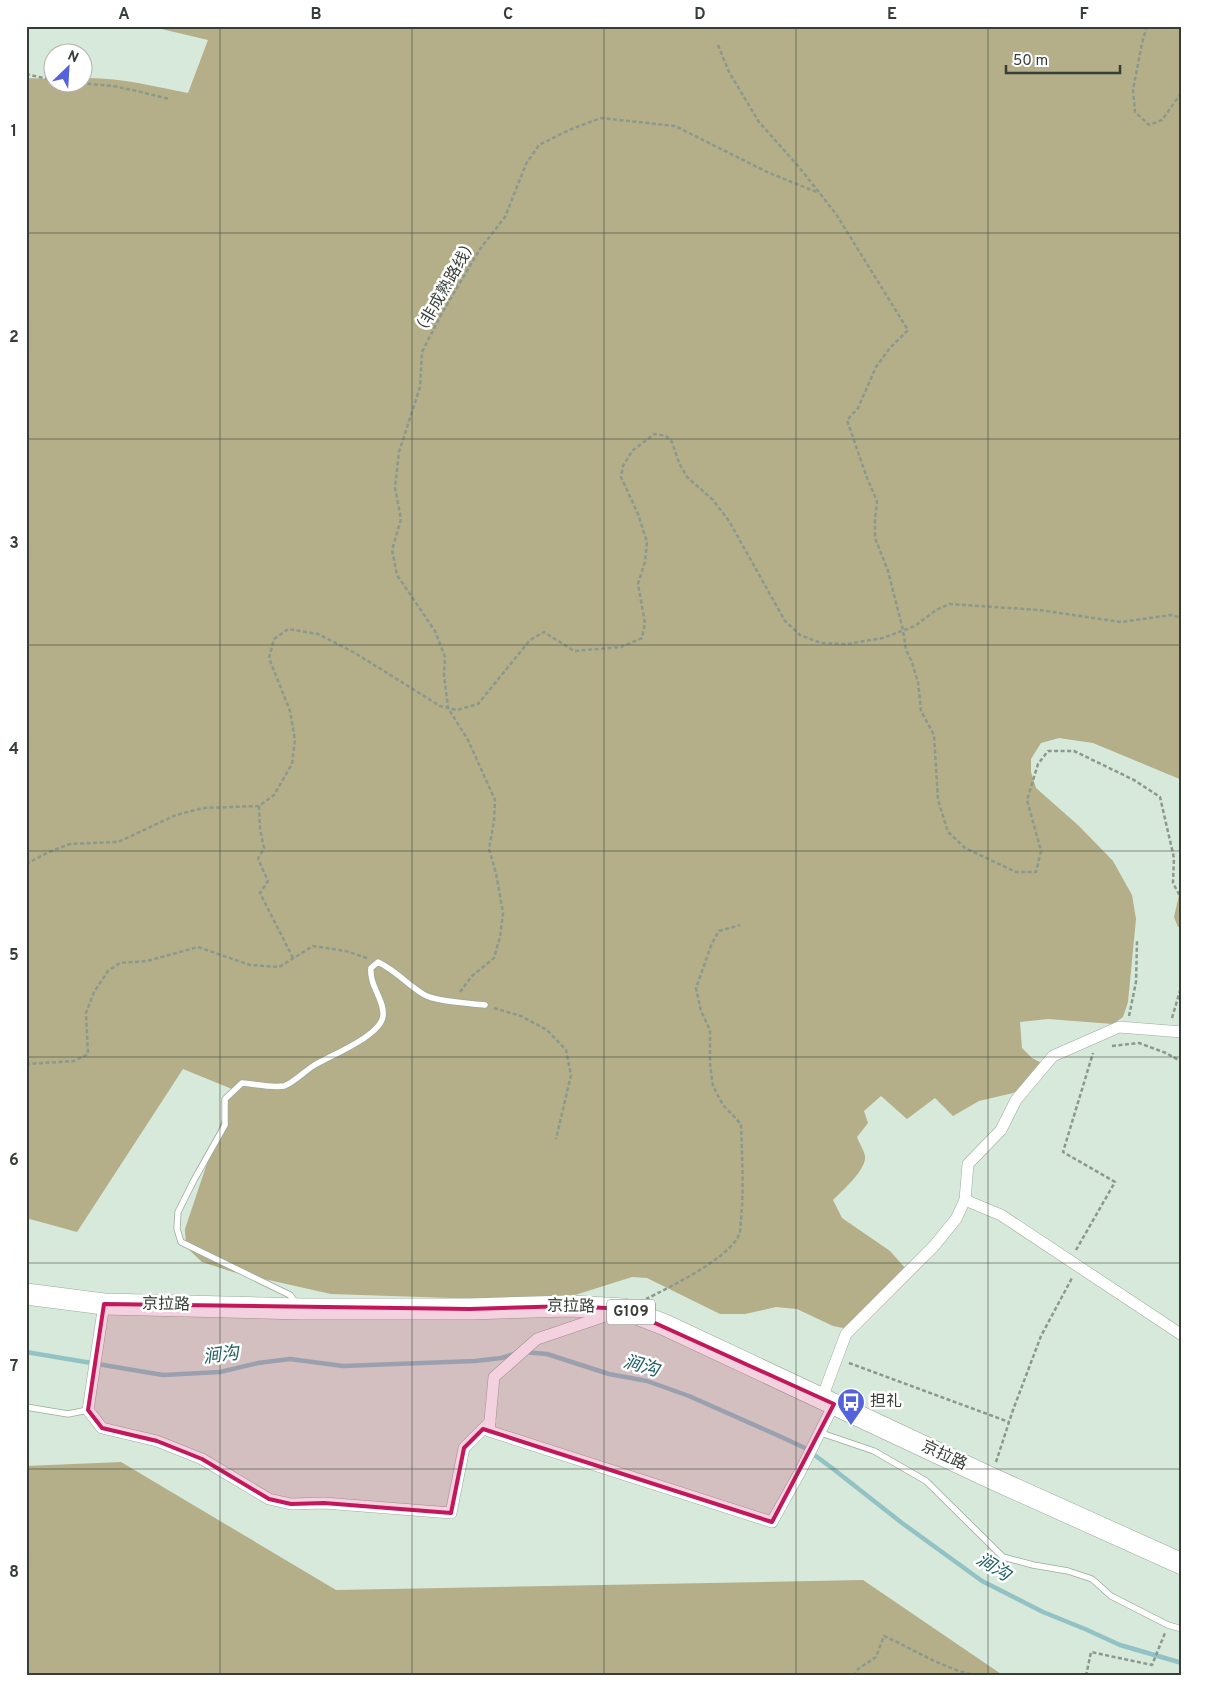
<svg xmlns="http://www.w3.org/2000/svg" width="1208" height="1702" font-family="Overpass,'Noto Sans SC',sans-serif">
	<rect width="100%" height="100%" fill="#d7e9da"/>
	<g fill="#b4ae89">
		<path d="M149,26H1182V780L1093,743L1059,738L1041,743L1031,759V772L1036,788L1079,826L1113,861L1132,895L1136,919L1128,1002L1123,1017L1113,1024L1048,1019L1020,1022L1022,1048L1032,1058L1049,1067L1036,1079L1013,1093L979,1101L953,1116L935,1098L907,1119L881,1096L864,1111L868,1123L857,1137C859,1143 864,1150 865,1156C867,1169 842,1191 833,1200L842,1218L890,1251L906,1269L857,1324L843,1328L833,1326L797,1309L776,1307L745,1314H720L647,1278L632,1277L575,1295L536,1301L331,1294L233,1272L202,1262L186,1247L185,1229L232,1089L183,1069L77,1232L26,1218V78L52,79V82H82L83,78C118,77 153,86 188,93L208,40Z"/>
		<polygon points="1182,882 1182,927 1178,927 1174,917"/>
		<polygon points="121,1462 336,1590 863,1580 1004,1676 26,1676 26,1466"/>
	</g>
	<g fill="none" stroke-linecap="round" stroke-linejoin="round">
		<g stroke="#92c2c4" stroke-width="4.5">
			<polyline points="26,1352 163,1375 220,1372 258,1363 290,1359 343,1366 475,1361 501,1358 514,1354"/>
			<polyline points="524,1352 547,1354 609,1374 647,1381 689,1396 777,1435 805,1448 832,1468 902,1523 982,1581 1043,1612 1085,1629 1120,1645 1182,1663"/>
		</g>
		<g stroke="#9aab9c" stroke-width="7">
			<g id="lane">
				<path d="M296,1303L290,1295L181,1242L177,1229L178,1212L194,1180L225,1125V1099L242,1083C255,1084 271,1088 284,1086C292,1084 305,1071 313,1066C329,1056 381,1036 383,1016C385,1000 369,986 371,968L378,962C395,970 407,984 423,994C435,1002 470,1003 485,1005"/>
				<polyline points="26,1407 68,1414 88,1410"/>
				<polyline points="821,1433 874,1451 926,1481 1003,1557 1033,1565 1068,1571 1092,1579 1111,1596 1168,1625 1182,1629"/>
			</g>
		</g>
		<g stroke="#9aab9c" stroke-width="12">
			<g id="street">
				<polyline points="965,1200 1001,1215 1182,1335"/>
				<polyline points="104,1304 88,1410 102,1428 157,1441 202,1459 269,1499 291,1504 324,1503 451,1513 464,1448 490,1422"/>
				<polyline points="611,1314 537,1339 494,1377 489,1431 772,1522 800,1472 834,1404"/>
				<polyline points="822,1398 846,1334 934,1246 956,1219 965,1200 968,1164 1001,1130 1016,1100 1053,1056 1119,1027 1182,1032"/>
			</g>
		</g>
		<g stroke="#9aab9c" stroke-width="22">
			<polyline id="highway" points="26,1294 104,1304 301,1309 470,1309 570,1306 624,1309 665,1325 991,1478 1182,1564"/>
		</g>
		<g stroke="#8b998d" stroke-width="2.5" stroke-dasharray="4 2.5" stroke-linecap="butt">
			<polyline points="1147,26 1142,43 1133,90 1135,112 1149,125 1162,120 1182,92"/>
			<polyline points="718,45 729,72 759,122 799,167 836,214 908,330 890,348 876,367 858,408 847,420 867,478 877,501 875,519 875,538 888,571 903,630 906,650 912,662 918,682 921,711 934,735 938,800 948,832 965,848 1016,872 1036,872 1041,851 1027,800 1038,764 1048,751 1074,751 1134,780 1160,797 1174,858 1173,883 1182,900"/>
			<polyline points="26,74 52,80"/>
			<polyline points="68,82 113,86 137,91 169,99"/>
			<polyline points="259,806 260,829 264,848 258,859 268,881 260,893 293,958"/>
			<polyline points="26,864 49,852 70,844 118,842 176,815 203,808 259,806 274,795 292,764 295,740 290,711 269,658 274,639 288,629 318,634 355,653 440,706 457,710 478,704 530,640 544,632 574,651 621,647 642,638 645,623 638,584 645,562 647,542 638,514 621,477 623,466 632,451 654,434 666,436 672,442 679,463 687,477 713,500 729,521 785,621 800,635 821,643 847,644 883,638 915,626 936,610 950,604 1039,610 1121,622 1171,615 1182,618"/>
			<polyline points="460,992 472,976 494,958 500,937 503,913 496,873 489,849 494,821 495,800 468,740 448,708 444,675 445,657 435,631 397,575 392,550 401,519 395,488 399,452 420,387 422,352 442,313 480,249 505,217 526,164 539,145 569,130 601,118 675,126 767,172 819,193"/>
			<polyline points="494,1008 521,1016 547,1030 566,1050 571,1075 556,1139"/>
			<polyline points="1129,1016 1136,982 1137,941"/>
			<polyline points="1172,1018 1182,984"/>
			<polyline points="1112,1046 1139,1043 1166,1053 1182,1062"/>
			<polyline points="26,1064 74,1061 88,1054 86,1013 94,992 108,971 120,963 147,961 198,947 250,965 279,967 313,946 346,951 367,958"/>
			<polyline points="1076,1250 1115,1182 1063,1152 1093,1053"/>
			<path d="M646,1299C670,1287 728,1259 739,1235C741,1231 740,1224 741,1220C744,1188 742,1156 741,1124L723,1105L713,1086L710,1064V1030L701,1011L696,988L712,943L719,931L740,925"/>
			<polyline points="849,1363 1009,1422"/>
			<polyline points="996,1462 1013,1410 1041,1336 1072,1278"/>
			<path d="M854,1676L858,1669L876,1657L884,1636C911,1648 937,1665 966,1673C973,1675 981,1674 989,1676"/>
			<polyline points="1086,1676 1091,1652 1152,1665 1165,1633"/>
		</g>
		<use href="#lane" stroke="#fff" stroke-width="5.5"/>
		<use href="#street" stroke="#fff" stroke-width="11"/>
		<use href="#highway" stroke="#fff" stroke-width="21"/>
	</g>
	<path fill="#c2185b" fill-opacity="0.2" stroke="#c2185b" stroke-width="4" stroke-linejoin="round" d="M104,1304L470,1309L570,1306L624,1309L834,1404L772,1522L483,1429L464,1448L451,1513L324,1503L291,1504L269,1499L202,1459L157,1441L102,1428L88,1410Z"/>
	<path fill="none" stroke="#363e37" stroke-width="1" stroke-opacity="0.55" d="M220,26V1676M412,26V1676M604,26V1676M796,26V1676M988,26V1676M26,233H1182M26,439H1182M26,645H1182M26,851H1182M26,1057H1182M26,1263H1182M26,1469H1182"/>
	<defs>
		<g id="bus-pin" transform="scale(1.4375)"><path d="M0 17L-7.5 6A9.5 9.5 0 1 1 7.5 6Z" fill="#5463d9" stroke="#fff"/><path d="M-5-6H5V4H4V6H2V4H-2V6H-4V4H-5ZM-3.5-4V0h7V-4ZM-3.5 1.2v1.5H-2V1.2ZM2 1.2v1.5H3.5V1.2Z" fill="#fff"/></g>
	</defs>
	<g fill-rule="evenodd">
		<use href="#bus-pin" x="851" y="1402"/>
	</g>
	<g text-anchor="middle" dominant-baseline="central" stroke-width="5" stroke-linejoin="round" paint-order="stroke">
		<rect fill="#fff" stroke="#727873" stroke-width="1" x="607" y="1299.5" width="48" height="25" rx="4"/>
		<g font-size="15" font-weight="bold" fill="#363e37">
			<text x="631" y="1312">G109</text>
		</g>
		<g font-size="16" fill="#363e37" stroke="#fff">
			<text transform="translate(446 288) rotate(-60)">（非成熟路线）</text>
			<text transform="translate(166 1305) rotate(1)">京拉路</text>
			<text transform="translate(571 1307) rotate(1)">京拉路</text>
			<text transform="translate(944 1456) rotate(25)">京拉路</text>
		</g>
		<g font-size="16" fill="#363e37" stroke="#fff" text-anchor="start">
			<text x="870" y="1402">担礼</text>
		</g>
		<g font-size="18" font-style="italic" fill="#1d5f62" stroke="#fff">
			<text transform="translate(221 1356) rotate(-7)">涧沟</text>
			<text transform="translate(641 1367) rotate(16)">涧沟</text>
			<text transform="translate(993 1568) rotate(32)">涧沟</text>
		</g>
	</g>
	<rect width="1208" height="1702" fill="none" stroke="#ffffff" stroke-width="55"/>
	<g transform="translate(68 68) rotate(25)"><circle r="24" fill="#ffffff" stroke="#afb2af"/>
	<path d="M0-4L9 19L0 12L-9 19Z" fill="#5463d9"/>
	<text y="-8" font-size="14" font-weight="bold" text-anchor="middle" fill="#363e37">N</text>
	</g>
	<path d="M1006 65v8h114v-8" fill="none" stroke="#363e37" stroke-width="2.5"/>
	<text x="1013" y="65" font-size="15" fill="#363e37" stroke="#ffffff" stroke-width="4" paint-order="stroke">50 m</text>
	<rect x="28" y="28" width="1152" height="1646" fill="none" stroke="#363e37" stroke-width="2"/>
	<g font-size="16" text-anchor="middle" font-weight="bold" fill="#363e37">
		<text x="124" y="19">A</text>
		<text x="316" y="19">B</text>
		<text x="508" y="19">C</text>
		<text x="700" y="19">D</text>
		<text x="892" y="19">E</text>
		<text x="1084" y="19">F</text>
		<text x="14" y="136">1</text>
		<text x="14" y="342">2</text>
		<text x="14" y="548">3</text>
		<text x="14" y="754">4</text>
		<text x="14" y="960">5</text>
		<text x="14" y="1165">6</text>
		<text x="14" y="1371">7</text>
		<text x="14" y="1577">8</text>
	</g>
</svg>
